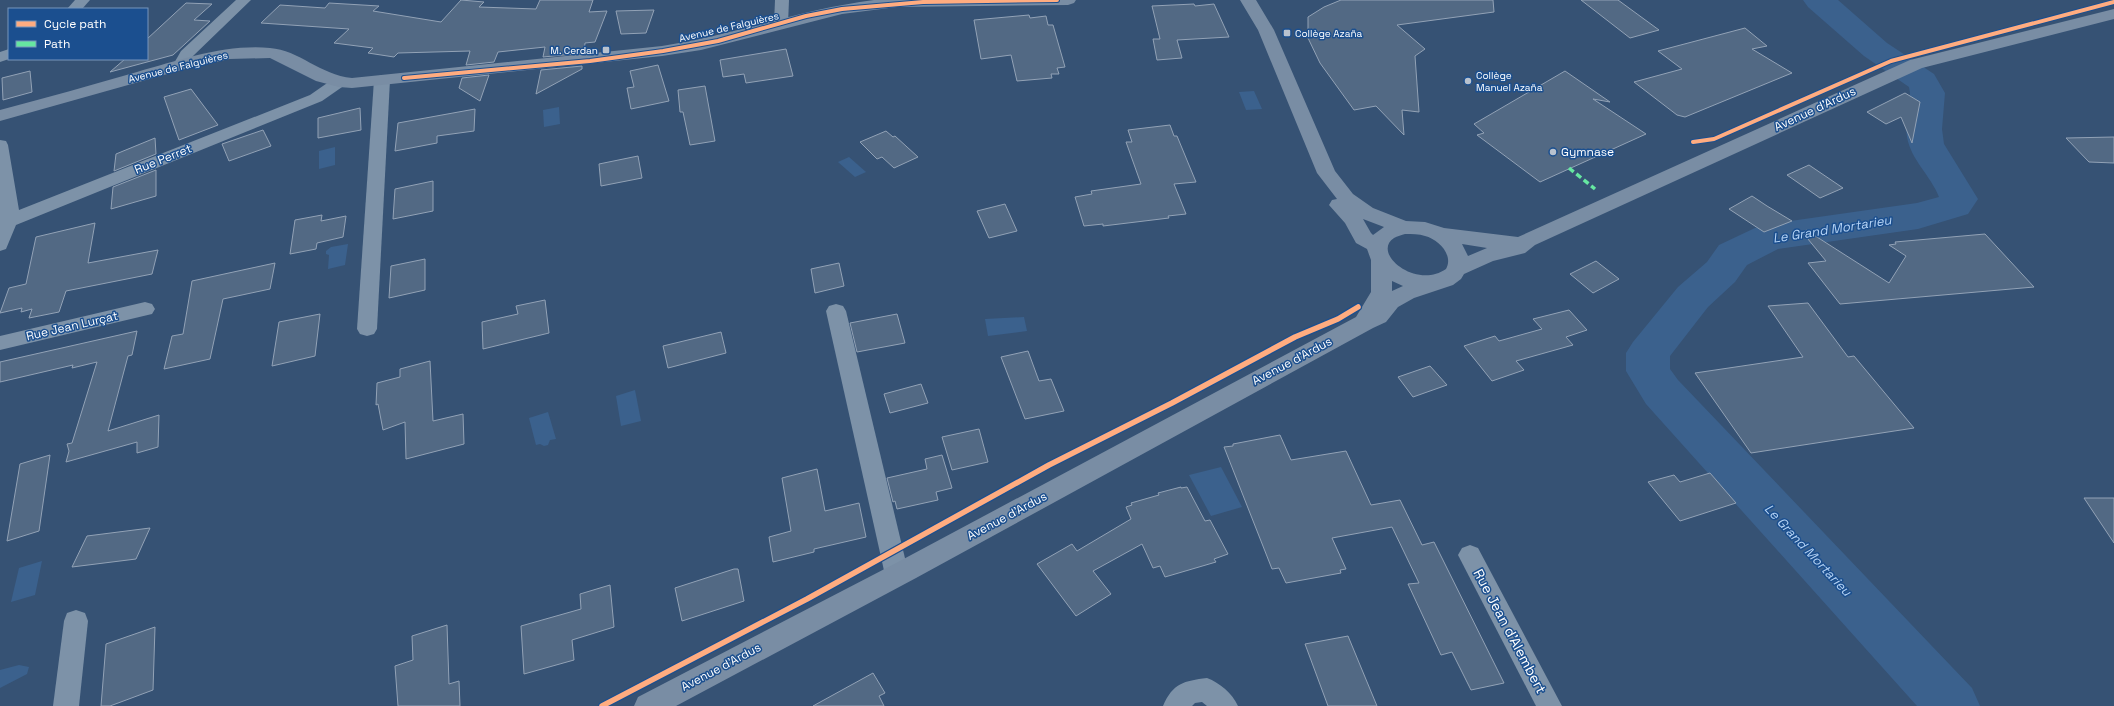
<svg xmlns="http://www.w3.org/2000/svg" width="2114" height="706" font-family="'Space Grotesk',sans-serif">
	<rect width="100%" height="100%" fill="#365274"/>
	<g fill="#3b618d">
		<polygon points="1254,91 1262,109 1246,110 1239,92"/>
		<polygon points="559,107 560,124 544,127 543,110"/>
		<polygon points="335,147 335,165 319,169 319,151"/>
		<polygon points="849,157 866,172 855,177 838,162"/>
		<polygon points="348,244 345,265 328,269 329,255 326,254 326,251 331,247"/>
		<polygon points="1024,317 1027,331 988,336 985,319"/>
		<polygon points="635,390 641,421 621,426 616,396"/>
		<polygon points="548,412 556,439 550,440 548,445 544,446 540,444 536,445 529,418"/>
		<polygon points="1221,467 1242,507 1211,516 1189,475"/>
		<polygon points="42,561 35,595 11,602 19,568"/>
		<polygon points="19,665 29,667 27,674 0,688 0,670"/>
	</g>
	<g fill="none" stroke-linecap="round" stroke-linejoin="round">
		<path fill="#3b618d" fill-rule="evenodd" d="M1803,0H1838L1887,43L1934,74L1945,93L1942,129L1944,144L1978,199L1968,214L1918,229L1778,249L1747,265L1735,282L1708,307L1670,356V369L1678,380L1972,688L1980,706H1917L1646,404L1626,371V353L1633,342L1678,287L1707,262L1719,245L1755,228L1769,224L1917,203L1939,197C1931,176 1911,160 1907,137C1904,120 1913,104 1909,87L1864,56L1808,7Z"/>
	</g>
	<g fill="#526984" stroke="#92a2b6">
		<polygon points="461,0 484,2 479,7 536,9 540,0 593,0 589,12 607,11 595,42 585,43 584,53 543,57 545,47 498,52 494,62 466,65 470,51 398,53 394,57 368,53 373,48 334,43 349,29 261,23 280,5 325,8 329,3 379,6 373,11 441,22"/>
		<polygon points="1341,0 1493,0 1494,12 1397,25 1425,49 1415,56 1419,112 1402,110 1404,135 1376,106 1354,110 1320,63 1308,38 1308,17 1324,7"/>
		<polygon points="1581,0 1618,0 1659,30 1630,38"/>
		<polygon points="186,3 212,4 194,20 210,21 173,55 110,72 125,59 147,59 147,39"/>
		<polygon points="1194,4 1195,6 1214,4 1229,37 1177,40 1182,58 1157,60 1153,39 1160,39 1152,6"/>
		<polygon points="654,10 646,33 621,34 616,11"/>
		<polygon points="1029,15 1030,18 1046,16 1048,25 1053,25 1065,67 1057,68 1059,74 1051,74 1052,78 1017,81 1011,55 981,59 974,20"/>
		<polygon points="1745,28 1767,46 1752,49 1792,73 1685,117 1677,115 1634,82 1682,69 1658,51"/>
		<polygon points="786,49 793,76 746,83 744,74 723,77 720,60"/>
		<polygon points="658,65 669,101 631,109 627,88 634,87 630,71"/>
		<polygon points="582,66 582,69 536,94 541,70"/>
		<polygon points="30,71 32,92 3,100 2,78"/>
		<polygon points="1565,71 1610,102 1593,99 1646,134 1540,182 1477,135 1484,133 1474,124"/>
		<polygon points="489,75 480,101 459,88 462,78"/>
		<polygon points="705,86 715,141 690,145 683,112 680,112 678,90"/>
		<polygon points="191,89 218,125 179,140 164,97"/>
		<polygon points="1905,93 1920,102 1912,143 1901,117 1886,124 1867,112"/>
		<polygon points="360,108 361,130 318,138 318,118"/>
		<polygon points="475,109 474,131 437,136 437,143 395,151 398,123"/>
		<polygon points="1170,125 1174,136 1177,136 1196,182 1174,184 1186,214 1168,216 1169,218 1103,226 1103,224 1084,226 1075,197 1092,194 1091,191 1141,184 1126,142 1132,142 1128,130"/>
		<polygon points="263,130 271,146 229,161 222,144"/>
		<polygon points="886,131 893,137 895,136 918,157 894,168 882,157 877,159 860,142"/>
		<polygon points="2114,137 2114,163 2089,162 2066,138"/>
		<polygon points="155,138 156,154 114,171 116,154"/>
		<polygon points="638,156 642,178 601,186 599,164"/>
		<polygon points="1809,165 1843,188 1820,198 1787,175"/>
		<polygon points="156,170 156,196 111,209 113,187"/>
		<polygon points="433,181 433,211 393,219 395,189"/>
		<polygon points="1752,196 1767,206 1792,221 1764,232 1729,209"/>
		<polygon points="1005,204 1017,231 989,238 977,211"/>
		<polygon points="322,215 321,221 346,216 343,237 317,243 316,249 290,254 295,220"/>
		<polygon points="95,223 88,263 158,250 152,274 66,291 59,312 29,318 32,309 21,312 22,308 0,313 9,288 26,284 36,237"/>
		<polygon points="1806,230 1889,283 1906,256 1889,245 1896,244 1895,242 1985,234 2034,287 1840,304 1808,263 1826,261 1803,233"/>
		<polygon points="425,259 425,290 389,298 391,266"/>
		<polygon points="1596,261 1619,279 1593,293 1570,274"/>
		<polygon points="275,263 270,289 223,299 210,359 164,369 172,336 183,334 192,281"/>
		<polygon points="839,263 844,286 815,293 811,269"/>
		<polygon points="545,300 549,333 483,349 482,322 518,314 516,306"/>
		<polygon points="1808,303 1848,357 1854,356 1914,428 1751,453 1695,373 1803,357 1768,306"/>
		<polygon points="1569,310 1587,330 1566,337 1573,345 1516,361 1524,370 1492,381 1464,346 1495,336 1499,341 1542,329 1533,319"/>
		<polygon points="320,314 315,356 272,366 279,322"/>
		<polygon points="897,314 905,343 857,352 850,323"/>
		<polygon points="137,331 132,355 128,356 108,431 159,415 158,447 137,453 137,442 66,462 69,451 67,444 72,443 97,362 72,368 73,365 0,382 0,362"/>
		<polygon points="721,332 726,353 668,368 663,346"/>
		<polygon points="1028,351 1039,381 1051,379 1064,411 1025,419 1001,357"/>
		<polygon points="430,361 433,421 463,414 464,444 406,459 405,422 383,430 378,404 376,405 377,383 400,377 400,369"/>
		<polygon points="1430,366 1447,385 1413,397 1398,377"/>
		<polygon points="921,384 928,403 890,413 884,394"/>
		<polygon points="979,429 988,462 952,470 942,437"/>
		<polygon points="1280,435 1291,460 1346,451 1371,505 1400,500 1422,545 1434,542 1504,683 1471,690 1452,652 1441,655 1408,584 1419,583 1392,527 1332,538 1346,569 1340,570 1341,573 1286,583 1279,568 1272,569 1224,447 1233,446 1233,444"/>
		<polygon points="50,455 39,531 7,541 20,464"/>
		<polygon points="942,455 952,488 936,492 938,500 897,509 895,501 893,502 887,478 927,469 925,459"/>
		<polygon points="817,469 825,511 859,503 866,537 814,549 814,552 773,562 769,537 791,531 782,478"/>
		<polygon points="1710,473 1736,503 1680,521 1648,482 1674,475 1680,482"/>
		<polygon points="1181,487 1181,488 1187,487 1205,521 1210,520 1228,554 1214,559 1216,562 1165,577 1160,566 1153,568 1142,544 1093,571 1111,594 1076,616 1037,564 1072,544 1077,551 1131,519 1126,507 1132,505 1131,503 1159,495 1158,493"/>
		<polygon points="2084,498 2114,498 2114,543"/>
		<polygon points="150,528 136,559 72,567 87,536"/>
		<polygon points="734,569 738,569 744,601 682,621 675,588"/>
		<polygon points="610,585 614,627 572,640 574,660 524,674 521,626 581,609 580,594"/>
		<polygon points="447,625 449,684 459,681 460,706 398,706 395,666 413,660 412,636"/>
		<polygon points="155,627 153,690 110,706 101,706 106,644"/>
		<polygon points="1348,636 1377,706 1328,706 1305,644"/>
		<polygon points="873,673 885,693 879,696 884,706 813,706"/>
	</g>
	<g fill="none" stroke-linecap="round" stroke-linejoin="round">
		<g fill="#7d92a8" fill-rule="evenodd">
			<polygon points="75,0 90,0 82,9 67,9"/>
			<polygon points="236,0 251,0 193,56 186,68 176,68 173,65 181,51"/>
			<polygon points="775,0 789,0 788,24 786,27 776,27 774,24"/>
			<polygon points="9,49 9,59 0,62 0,52"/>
			<polygon points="382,75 388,77 390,80 377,329 374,334 367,336 360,334 357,329 374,80 376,77"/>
			<polygon points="339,77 345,79 347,82 345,85 322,101 16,225 6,249 0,251 0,140 6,141 8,145 19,210 310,95 333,79"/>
			<polygon points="145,302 152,304 155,309 152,314 0,350 0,336"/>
			<polygon points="836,304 843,306 846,311 909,575 905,582 897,585 889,582 885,575 826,311 829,306"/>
			<polygon points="1470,545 1478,548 1562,706 1536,706 1458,555 1462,548"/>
			<polygon points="76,610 85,613 88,621 79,706 53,706 64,621 67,613"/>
			<path d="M1207,678C1220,683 1232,693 1238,706H1207L1202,702L1195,703L1192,706H1163C1173,683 1184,681 1207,678Z"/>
		</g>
		<g fill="#798da4" fill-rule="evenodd">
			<path d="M874,0H1076L1074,3L1068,5L897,7L842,14L701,50L662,56L352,88L339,87L316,81L270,58L229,59L185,69L0,121V110C46,98 91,85 137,72C180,60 225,44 270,48C299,50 320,75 352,78L662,46C734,35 802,9 874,0Z"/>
			<path d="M1240,0H1256L1274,30L1335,171L1353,194L1373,208L1406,221L1425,222L1444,228L1518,237L1910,60L2114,9V19L1922,68L1535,245L1525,253L1493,261L1464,274L1461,279L1453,285L1414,298L1398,307L1386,322L1373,328L916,578L676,706H634L638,697L898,562L1356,317L1371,292V260L1367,249L1356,243L1345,223L1329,205L1332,200L1337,199L1317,173L1258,30ZM1363,219L1384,227L1373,235L1371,233ZM1405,234C1412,234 1419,234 1425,236C1438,239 1454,255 1446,269C1416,290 1371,253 1394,238C1397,236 1402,235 1405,234ZM1462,244L1487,248L1468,256ZM1392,281L1403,286L1392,291Z"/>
		</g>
		<polyline stroke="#66e7a1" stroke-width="3.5" stroke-dasharray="6 3.5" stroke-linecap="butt" points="1569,168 1595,189"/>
		<g stroke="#1b4f8f" stroke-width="6">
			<g id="cycleway-far1">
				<polyline points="404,78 590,61 663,51 718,41 806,16 842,9 923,2 1057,0"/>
				<polyline points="1693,142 1714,139 1891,61 2114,2"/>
			</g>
		</g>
		<g stroke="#1b4f8f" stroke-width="8">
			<polyline id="cycleway" points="602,706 807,599 1049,465 1172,403 1295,337 1338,319 1358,307"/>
		</g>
		<use href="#cycleway-far1" stroke="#ffac80" stroke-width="4"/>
		<use href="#cycleway" stroke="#ffac80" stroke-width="5.5"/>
	</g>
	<g fill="#b9c2ce" stroke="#1b4f8f" stroke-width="1.5">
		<rect x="1283" y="29" width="8" height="8" rx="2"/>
		<rect x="602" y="46" width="8" height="8" rx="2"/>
		<circle cx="1468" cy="81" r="4"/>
		<circle cx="1553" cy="152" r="4"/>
	</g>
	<g text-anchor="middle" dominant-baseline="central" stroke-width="3" stroke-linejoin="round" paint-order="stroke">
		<g font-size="10" fill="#fff" stroke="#1b4f8f">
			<text transform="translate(729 27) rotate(-13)">Avenue de Falguières</text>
			<text transform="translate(178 67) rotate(-14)">Avenue de Falguières</text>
		</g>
		<g font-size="10" fill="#fff" stroke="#1b4f8f" text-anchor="start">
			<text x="1295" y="33">Collège Azaña</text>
			<text x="598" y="50" text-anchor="end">M. Cerdan</text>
			<text x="1476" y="75">Collège<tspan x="1476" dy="12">Manuel Azaña</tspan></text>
		</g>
		<g font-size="12" fill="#fff" stroke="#1b4f8f">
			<text transform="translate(1815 109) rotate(-25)">Avenue d'Ardus</text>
			<text transform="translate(163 159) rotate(-22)">Rue Perret</text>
			<text transform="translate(72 326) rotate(-13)">Rue Jean Lurçat</text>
			<text transform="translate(1292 361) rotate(-28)">Avenue d'Ardus</text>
			<text transform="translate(1007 516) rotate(-28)">Avenue d'Ardus</text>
			<text transform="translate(721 667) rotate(-28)">Avenue d'Ardus</text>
		</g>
		<g font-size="12" fill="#fff" stroke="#1b4f8f" text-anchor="start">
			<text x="1561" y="152">Gymnase</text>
		</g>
		<g font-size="13" font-style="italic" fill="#b5d3f5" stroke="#1b4f8f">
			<text transform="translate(1832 229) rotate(-9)">Le Grand Mortarieu</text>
			<text transform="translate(1808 550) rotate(47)">Le Grand Mortarieu</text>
		</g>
		<g font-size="14" fill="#fff" stroke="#1b4f8f">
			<text transform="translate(1510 631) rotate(62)">Rue Jean d'Alembert</text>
		</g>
	</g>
	<rect x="8" y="8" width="140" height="52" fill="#1b4f8f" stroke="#7695bc"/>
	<rect x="16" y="21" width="20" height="6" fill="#ffac80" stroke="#7695bc"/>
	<text x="44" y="28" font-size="12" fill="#ffffff">Cycle path</text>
	<rect x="16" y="41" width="20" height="6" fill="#66e7a1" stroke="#7695bc"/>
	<text x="44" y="48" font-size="12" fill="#ffffff">Path</text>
</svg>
